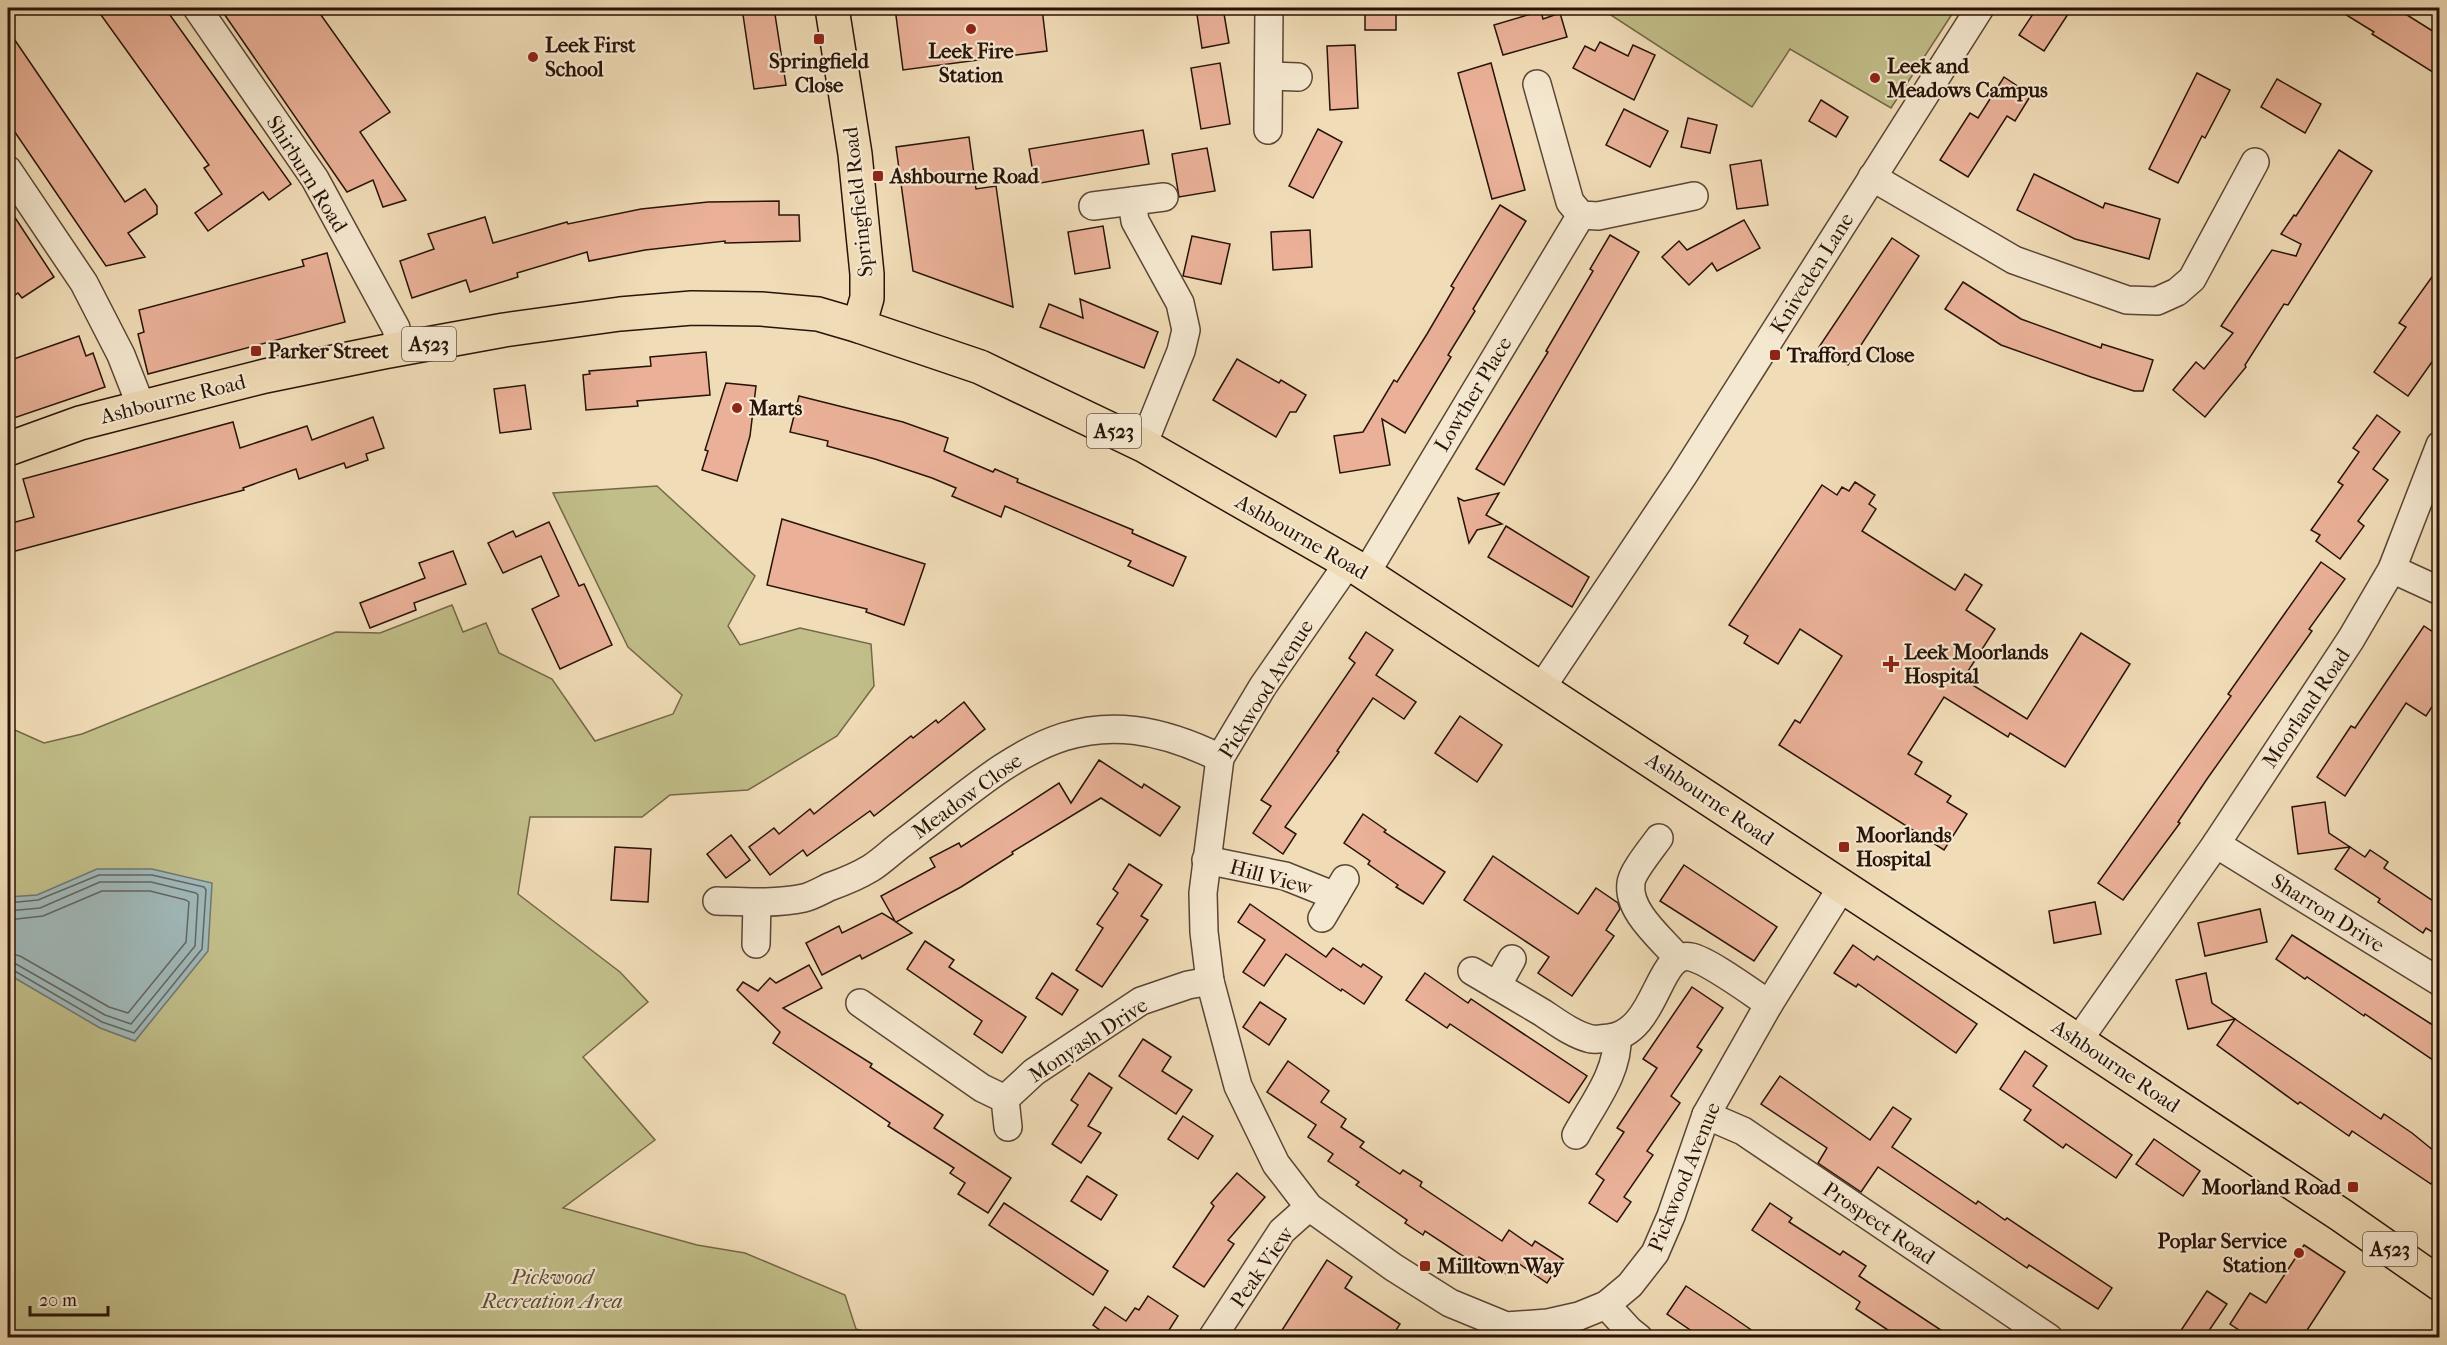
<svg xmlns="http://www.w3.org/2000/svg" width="2447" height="1345" font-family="'IM FELL French Canon',serif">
	<rect width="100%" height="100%" fill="#f0dcb7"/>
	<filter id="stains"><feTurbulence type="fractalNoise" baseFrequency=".00333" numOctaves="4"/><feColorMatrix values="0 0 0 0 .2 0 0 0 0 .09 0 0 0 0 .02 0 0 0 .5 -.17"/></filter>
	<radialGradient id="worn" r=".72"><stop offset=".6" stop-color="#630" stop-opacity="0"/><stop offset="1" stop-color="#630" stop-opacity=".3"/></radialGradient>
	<g fill="#c1be89" stroke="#746848" stroke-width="1.5">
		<polygon points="1600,8 1956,8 1891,108 1790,49 1752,107"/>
		<polygon points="657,486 755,576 728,626 740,645 800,628 871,644 874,686 837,736 748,790 670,795 642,817 530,817 518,894 620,972 648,1002 583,1057 655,1140 563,1208 697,1245 745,1253 845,1295 856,1329 885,1337 8,1337 8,727 44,743 82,734 336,632 380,633 452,605 463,632 486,623 499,653 552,679 595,741 673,714 682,695 628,647 553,493"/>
	</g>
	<polygon fill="#a0b9ba" stroke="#707773" stroke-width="1.5" points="97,869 152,869 212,883 208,951 135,1041 100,1028 8,974 8,897 37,895"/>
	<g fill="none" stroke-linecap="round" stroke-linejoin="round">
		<g stroke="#646661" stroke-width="1.5">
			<polyline points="8,903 38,900 99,875 152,875 204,887 206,890 202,949 134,1033 102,1022 13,970 8,969"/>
			<polyline points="8,911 40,908 100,882 151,882 196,893 198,895 195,946 131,1024 105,1015 16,964 8,962"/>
			<polyline points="8,920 43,916 102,891 150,891 186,900 189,902 186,942 128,1013 109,1007 20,956 8,953"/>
		</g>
	</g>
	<g fill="#eab198" stroke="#281308" stroke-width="1.5">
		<polygon points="96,8 165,8 291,184 269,200 263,192 208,231 195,213 222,194 204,168 209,165"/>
		<polygon points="220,8 316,8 390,112 360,132 406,200 383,207 373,180 347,192"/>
		<polygon points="742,8 774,8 786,85 754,89"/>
		<polygon points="895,8 1042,8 1047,51 903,70"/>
		<polygon points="1196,8 1223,8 1229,43 1202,48"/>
		<rect x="1365" y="8" width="31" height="22"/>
		<polygon points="2037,8 2072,8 2044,51 2019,35"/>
		<polygon points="2335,8 2396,8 2439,35 2439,76 2372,34 2374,32"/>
		<polygon points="1541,11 1543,19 1560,13 1567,37 1503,55 1494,25"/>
		<polygon points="8,30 125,202 145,189 157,206 157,214 128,233 145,257 106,266 8,122"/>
		<polygon points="1600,42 1628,56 1633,45 1655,55 1634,100 1573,68 1585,46 1595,51"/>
		<polygon points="1355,45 1358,108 1330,110 1327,46"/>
		<polygon points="1220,63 1230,124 1201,129 1191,68"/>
		<polygon points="1491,63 1525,190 1492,199 1458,73"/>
		<polygon points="2197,73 2230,90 2205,138 2202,136 2178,183 2149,169"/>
		<polygon points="2004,77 2031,95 2015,121 2007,116 1968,177 1940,160 1970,113 1978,118"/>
		<polygon points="2277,79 2321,104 2305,133 2261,107"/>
		<polygon points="1821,100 1848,117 1836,137 1809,121"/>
		<polygon points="1624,109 1668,131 1650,167 1606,145"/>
		<polygon points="1688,118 1717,125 1710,153 1681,147"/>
		<polygon points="1318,129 1342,142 1313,198 1289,186"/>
		<polygon points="1143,130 1149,164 1035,184 1029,149"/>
		<polygon points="969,137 976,189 996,186 1013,307 913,271 896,147"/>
		<polygon points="1207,148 1215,191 1179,197 1172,154"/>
		<polygon points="2339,150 2372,171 2288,305 2284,304 2245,365 2246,367 2205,417 2173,390 2196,362 2204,369 2233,333 2221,326 2272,250 2296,256 2301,244 2281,234 2294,215 2296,216"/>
		<polygon points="1761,160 1768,205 1737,209 1730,165"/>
		<polygon points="2034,174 2103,208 2105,203 2160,219 2149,259 2075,239 2017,210"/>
		<polygon points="779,201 779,215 799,215 800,241 725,243 725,241 645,250 589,261 587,252 517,273 518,277 470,292 466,280 412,298 400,261 434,249 428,234 485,217 493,243 567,222 568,224 641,209 708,202"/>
		<polygon points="1500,205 1526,221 1473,309 1475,311 1448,355 1451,357 1405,433 1382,419 1390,465 1340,473 1334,436 1363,432 1394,380 1397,382 1427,334 1454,288 1451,286"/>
		<polygon points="8,207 54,277 22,298 18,293 8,300"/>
		<polygon points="1744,220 1760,248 1717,271 1712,263 1689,285 1662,257 1679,241 1687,250"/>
		<polygon points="1103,226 1110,268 1075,274 1068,232"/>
		<polygon points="1310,230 1312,267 1273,270 1271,232"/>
		<polygon points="1610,235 1639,252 1504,485 1476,469 1548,352 1546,351 1593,271 1590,269"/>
		<polygon points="1192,236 1230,244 1221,284 1183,276"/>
		<polygon points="1892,238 1919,256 1848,365 1819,347"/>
		<polygon points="327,253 345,322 148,374 138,334 144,332 139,310 304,266 302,260"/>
		<polygon points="2439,267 2439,352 2408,396 2374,372 2406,327 2399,323"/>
		<polygon points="1963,282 2021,319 2101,348 2102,344 2153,360 2143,391 2134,391 2091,377 2001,345 1945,309"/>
		<polygon points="1080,299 1158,332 1144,368 1040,327 1049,304 1083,318"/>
		<polygon points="79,336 86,356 93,353 105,387 8,420 8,361"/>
		<polygon points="706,352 710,395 637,401 638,406 586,410 583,375 590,374 589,371 651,366 650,357"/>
		<polygon points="1237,359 1279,383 1281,380 1306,395 1296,412 1290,412 1276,437 1213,400"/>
		<polygon points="726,383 756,386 750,436 737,481 702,470 708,451 705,450"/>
		<polygon points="525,385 531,429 500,433 494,389"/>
		<polygon points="799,396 903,422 948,438 944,451 993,472 995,469 1018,479 1017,482 1133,530 1132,533 1186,557 1173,586 1128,566 1131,561 1005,506 1001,517 952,496 956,488 932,478 875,459 827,446 828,441 790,432"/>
		<polygon points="2377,415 2400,432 2373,469 2388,480 2358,521 2364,526 2340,559 2316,541 2320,535 2311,530 2343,485 2338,482 2359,452 2353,448"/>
		<polygon points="373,417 384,448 366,454 368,460 346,468 344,463 299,479 296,469 243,488 244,490 8,553 8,524 34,517 23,479 233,422 240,448 307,426 312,440"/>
		<polygon points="1855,482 1875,495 1869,504 1876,509 1862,531 1955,590 1965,574 1982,585 1966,610 1995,629 1963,679 2027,719 2081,633 2130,664 2065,767 2010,733 2008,737 1944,697 1908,754 1922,762 1915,774 1951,796 1947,802 1967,814 1944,850 1779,745 1795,720 1800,723 1842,656 1800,629 1778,664 1744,643 1748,636 1729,625 1822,485 1837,495 1842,487 1849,491"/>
		<polygon points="1499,493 1486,515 1502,524 1477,530 1469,543 1458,498 1464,501"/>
		<polygon points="782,519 925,564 904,625 866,612 867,609 767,585"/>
		<polygon points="549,522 579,586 584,584 612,645 560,669 532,609 559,596 541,556 503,573 488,543 513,531 516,537"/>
		<polygon points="1506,526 1589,577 1572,607 1488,557"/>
		<polygon points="453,551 466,584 414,603 416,610 370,628 360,603 425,578 419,563"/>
		<polygon points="2321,562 2345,579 2309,629 2312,631 2207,779 2178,822 2180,823 2123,900 2098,883 2231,696 2228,694"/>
		<polygon points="2424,626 2439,636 2439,696 2426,716 2406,703 2345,796 2317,777 2351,726 2355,728"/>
		<polygon points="1366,632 1393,650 1376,675 1416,702 1404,719 1373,698 1337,751 1339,752 1285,827 1296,834 1283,854 1253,833 1271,806 1261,800 1355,663 1349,658"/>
		<polygon points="964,702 985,729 874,816 870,811 807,856 803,850 770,875 749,847 774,828 779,834 810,809 814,814 911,736 913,738 936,720 938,723"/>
		<polygon points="1460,716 1502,745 1477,782 1435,753"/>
		<polygon points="1099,760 1142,788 1144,784 1180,807 1160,836 1101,798 1012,852 1013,854 961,887 896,922 912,933 862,959 860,955 822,975 806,943 839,926 842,933 882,913 895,921 881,896 935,867 930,858 959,843 961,847 1059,783 1071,803"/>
		<polygon points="2325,802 2329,833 2350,847 2298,854 2292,807"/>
		<polygon points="1363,814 1386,830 1384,832 1445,872 1423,904 1396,887 1398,885 1368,864 1370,861 1344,843"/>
		<polygon points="731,835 750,860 726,878 707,854"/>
		<polygon points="615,847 651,849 648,902 611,900"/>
		<polygon points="2350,847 2365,857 2370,850 2388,862 2384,868 2439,905 2439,936 2426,928 2423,933 2378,902 2380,899 2335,869"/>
		<polygon points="1493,856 1578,914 1596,888 1618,903 1620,909 1606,930 1614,936 1572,996 1538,973 1549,957 1464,900"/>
		<polygon points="1129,864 1162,885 1141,916 1148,920 1102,987 1076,970 1103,928 1097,924 1118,893 1113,889"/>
		<polygon points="1684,865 1777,927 1754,961 1660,901"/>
		<polygon points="2095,902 2101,934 2054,943 2049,911"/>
		<polygon points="1250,904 1326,957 1333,948 1361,967 1363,964 1382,977 1364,1004 1342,989 1341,991 1286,954 1264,986 1243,972 1265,940 1238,922"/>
		<polygon points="2260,909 2267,942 2205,956 2198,923"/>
		<polygon points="2292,935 2439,1029 2439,1064 2365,1014 2364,1016 2307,977 2305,979 2276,959"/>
		<polygon points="925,941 954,960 949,967 1026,1017 1002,1053 974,1034 982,1021 907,969"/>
		<polygon points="1853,945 1874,960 1877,956 1977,1024 1956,1053 1858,984 1856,987 1834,973"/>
		<polygon points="809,965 822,988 783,1008 872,1064 870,1067 943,1115 934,1128 1011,1178 988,1213 958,1194 965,1183 950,1173 954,1168 888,1126 890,1123 773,1043 780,1032 737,990 743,982 758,991 770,978 776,983"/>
		<polygon points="1052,973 1078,990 1062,1015 1036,998"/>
		<polygon points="1425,973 1468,1003 1471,999 1587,1076 1569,1103 1450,1024 1447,1028 1406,1000"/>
		<polygon points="2206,973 2212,1003 2235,1019 2188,1029 2176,980"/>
		<polygon points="1692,987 1723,1008 1697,1047 1702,1050 1671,1096 1680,1103 1647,1151 1653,1155 1624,1197 1631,1202 1617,1222 1589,1203 1604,1180 1596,1174 1624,1132 1617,1128 1657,1068 1643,1059"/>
		<polygon points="1260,1002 1286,1019 1269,1045 1243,1027"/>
		<polygon points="2235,1019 2381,1119 2384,1114 2412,1133 2439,1155 2439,1174 2431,1184 2352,1131 2349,1136 2300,1102 2298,1104 2217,1045"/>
		<polygon points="1143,1039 1171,1057 1162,1071 1192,1090 1176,1114 1119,1076"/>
		<polygon points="2025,1051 2047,1066 2033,1086 2132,1155 2116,1178 2066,1144 2063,1148 2024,1120 2031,1110 2000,1089"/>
		<polygon points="1288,1061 1329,1091 1321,1102 1346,1119 1341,1127 1364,1142 1360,1147 1400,1174 1403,1170 1422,1182 1420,1186 1502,1241 1509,1230 1532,1246 1535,1241 1563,1259 1547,1283 1515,1261 1506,1274 1479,1257 1475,1264 1425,1231 1423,1235 1405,1223 1407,1220 1356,1185 1359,1182 1328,1161 1333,1154 1308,1137 1316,1125 1267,1092"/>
		<polygon points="1089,1073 1112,1088 1088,1126 1101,1133 1081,1163 1052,1144 1078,1105 1071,1100"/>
		<polygon points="1780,1076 1870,1140 1893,1107 1911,1119 1892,1147 1976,1204 1978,1201 2005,1220 2007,1218 2112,1288 2098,1309 2029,1265 2027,1268 1878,1167 1861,1192 1818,1163 1827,1148 1761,1104"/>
		<polygon points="1183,1116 1213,1136 1198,1159 1168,1139"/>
		<polygon points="2154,1139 2200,1171 2183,1196 2136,1164"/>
		<polygon points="1237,1173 1265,1197 1228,1240 1234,1244 1204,1287 1173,1267 1214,1206 1211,1203"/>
		<polygon points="1087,1176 1117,1195 1101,1220 1071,1201"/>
		<polygon points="1004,1203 1108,1271 1093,1295 989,1225"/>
		<polygon points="1770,1203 1792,1218 1789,1222 1840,1255 1843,1251 1866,1266 1859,1276 1953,1338 1900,1338 1856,1309 1860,1302 1752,1230"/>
		<polygon points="2304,1245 2345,1272 2302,1338 2251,1338 2230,1324 2250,1293 2266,1303"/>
		<polygon points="1327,1260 1352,1277 1345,1288 1400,1324 1391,1338 1277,1338"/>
		<polygon points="1686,1286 1731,1316 1763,1338 1702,1338 1667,1314"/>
		<polygon points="2207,1291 2227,1304 2204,1338 2176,1338"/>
		<polygon points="1148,1296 1178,1316 1164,1338 1111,1338 1093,1325 1105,1307 1126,1321 1135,1308 1139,1310"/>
	</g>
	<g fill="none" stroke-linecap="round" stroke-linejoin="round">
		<g stroke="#5a4534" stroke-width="30">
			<g id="minor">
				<polyline points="197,8 315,179 396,328 400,349"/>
				<polyline points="1270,76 1298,77"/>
				<polyline points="1537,84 1570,202 1581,215 1598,216 1694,196"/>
				<polyline points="1268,130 1269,8"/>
				<polyline points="8,170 84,283 121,355 141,406"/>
				<polyline points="1872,177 2014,260 2127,300 2157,301 2177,292 2192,279 2255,162"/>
				<polyline points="1132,201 1135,221 1180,303 1186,330 1181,351 1143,445"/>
				<polyline points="1093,206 1164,197"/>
				<polyline points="1349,562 1263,686 1220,758 1203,893 1204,932 1210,981 1238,1086 1276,1164 1309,1207 1393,1267 1450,1303 1506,1326 1548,1323 1579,1316 1606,1305 1630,1285 1655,1253 1671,1216 1706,1115 1769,1004 1842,887"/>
				<polyline points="2392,569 2440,591"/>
				<polyline points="1366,573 1581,215"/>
				<polyline points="1542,687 1683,476 1980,8"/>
				<path d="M1659,838C1652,848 1632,872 1631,883C1627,911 1661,938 1678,958"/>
				<polyline points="2216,844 2440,982"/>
				<polyline points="1206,860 1285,876 1335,896"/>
				<path d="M717,901C746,902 775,904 804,898C812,896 821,891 829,887C843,882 858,876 871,868C882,861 892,851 903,843C1013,759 1076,687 1220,758"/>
				<polyline points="1322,918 1345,879"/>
				<polyline points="756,944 757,903"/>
				<path d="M1472,971C1496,985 1519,999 1543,1013C1558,1023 1574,1035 1591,1039C1597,1040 1604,1038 1609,1038C1658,1032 1657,949 1691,957C1709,961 1751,992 1769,1004"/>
				<polyline points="1497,986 1512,959"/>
				<polyline points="860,1003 982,1088 1005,1099 1008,1127"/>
				<polyline points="2078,1041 2216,844 2351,639 2392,569 2440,445"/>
				<polyline points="1005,1099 1034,1072 1141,1001 1188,985 1210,981"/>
				<polyline points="1706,1115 1743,1131 2049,1338"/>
				<path d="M1576,1135C1592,1105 1619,1072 1617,1037"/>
				<polyline points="1606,1305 1629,1330 1639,1338"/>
				<polyline points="1212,1338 1282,1231 1309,1207"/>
			</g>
		</g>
		<g stroke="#281308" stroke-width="36">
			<g id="highway">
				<polyline points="832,8 855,154 867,274 867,298 859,326"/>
				<polyline points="8,449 80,423 265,376 383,352 504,330 620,314 692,308 761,309 818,314 859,326 980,367 1143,445 1354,566 2078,1041 2341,1215 2440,1284"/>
			</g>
		</g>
		<use href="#minor" stroke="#f5e8d0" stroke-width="27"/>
		<use href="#highway" stroke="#f0dcb7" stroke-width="33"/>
	</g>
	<g fill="#8f2418" stroke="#f5e8d0" stroke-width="2">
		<circle cx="971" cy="29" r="6"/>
		<rect x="813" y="33" width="12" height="12" rx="3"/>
		<circle cx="533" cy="57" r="6"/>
		<circle cx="1875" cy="78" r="6"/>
		<rect x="872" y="170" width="12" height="12" rx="3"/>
		<rect x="250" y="345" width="12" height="12" rx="3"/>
		<rect x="1769" y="349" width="12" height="12" rx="3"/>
		<circle cx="737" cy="408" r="6"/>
		<path d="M1888 655h6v6h6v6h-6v6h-6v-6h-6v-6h6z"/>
		<rect x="1838" y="841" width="12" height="12" rx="3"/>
		<rect x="2347" y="1181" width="12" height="12" rx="3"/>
		<circle cx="2299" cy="1253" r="6"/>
		<rect x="1419" y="1260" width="12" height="12" rx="3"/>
	</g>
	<g text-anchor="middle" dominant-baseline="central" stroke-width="4.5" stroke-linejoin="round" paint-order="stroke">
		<g fill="#f5e8d0" stroke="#665344" stroke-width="1.5">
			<rect x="402" y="327" width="54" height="34" rx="4.5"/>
			<rect x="1087" y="414" width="54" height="34" rx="4.5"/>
			<rect x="2363" y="1232" width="54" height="34" rx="4.5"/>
		</g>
		<g font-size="20" font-weight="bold" fill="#281308">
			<text x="429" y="344">A523</text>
			<text x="1114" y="431">A523</text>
			<text x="2390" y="1249">A523</text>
		</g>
		<g font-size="21" font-weight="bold" fill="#281308" stroke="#f5e8d0" text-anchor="start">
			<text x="545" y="45">Leek First<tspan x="545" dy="24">School</tspan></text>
			<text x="971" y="51" text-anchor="middle">Leek Fire<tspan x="971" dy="24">Station</tspan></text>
			<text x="819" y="61" text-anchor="middle">Springfield<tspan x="819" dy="24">Close</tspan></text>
			<text x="1887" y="66">Leek and<tspan x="1887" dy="24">Meadows Campus</tspan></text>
			<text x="890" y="176">Ashbourne Road</text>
			<text x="268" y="351">Parker Street</text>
			<text x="1787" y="355">Trafford Close</text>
			<text x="749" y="408">Marts</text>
			<text x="1904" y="652">Leek Moorlands<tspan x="1904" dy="24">Hospital</tspan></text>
			<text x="1856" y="835">Moorlands<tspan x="1856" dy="24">Hospital</tspan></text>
			<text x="2341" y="1187" text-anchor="end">Moorland Road</text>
			<text x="2287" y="1241" text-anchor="end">Poplar Service<tspan x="2287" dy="24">Station</tspan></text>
			<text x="1437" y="1266">Milltown Way</text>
		</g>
		<g font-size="21" fill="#281308" stroke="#f5e8d0">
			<text transform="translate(307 174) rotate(58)">Shirburn Road</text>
			<text transform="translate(858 202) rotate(-96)">Springfield Road</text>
			<text transform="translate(1812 273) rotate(-58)">Kniveden Lane</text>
			<text transform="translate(1473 394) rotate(-59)">Lowther Place</text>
			<text transform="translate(173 399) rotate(-14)">Ashbourne Road</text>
			<text transform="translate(1302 537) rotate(30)">Ashbourne Road</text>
			<text transform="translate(1266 689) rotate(-58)">Pickwood Avenue</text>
			<text transform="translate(2306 708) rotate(-56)">Moorland Road</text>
			<text transform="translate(967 796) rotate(-36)">Meadow Close</text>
			<text transform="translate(1710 799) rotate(34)">Ashbourne Road</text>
			<text transform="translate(1271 877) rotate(15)">Hill View</text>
			<text transform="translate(2328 913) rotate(32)">Sharron Drive</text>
			<text transform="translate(1088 1040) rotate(-33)">Monyash Drive</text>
			<text transform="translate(2116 1066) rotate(34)">Ashbourne Road</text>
			<text transform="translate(1684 1177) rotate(-68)">Pickwood Avenue</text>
			<text transform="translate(1879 1223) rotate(34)">Prospect Road</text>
			<text transform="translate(1262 1267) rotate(-55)">Peak View</text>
		</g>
		<g font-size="21" font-style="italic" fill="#5e4f35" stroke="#f5e8d0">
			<text x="552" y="1277">Pickwood<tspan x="552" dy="24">Recreation Area</tspan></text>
		</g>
	</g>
	<rect width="2447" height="1345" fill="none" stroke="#f0dcb7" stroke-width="30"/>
	<rect x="9" y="9" width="2429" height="1327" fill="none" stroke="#281308" stroke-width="3"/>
	<rect x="15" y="15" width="2417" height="1315" fill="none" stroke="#281308" stroke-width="1.5"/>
	<path d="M30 1306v9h78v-9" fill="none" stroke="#281308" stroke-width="3"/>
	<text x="39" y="1306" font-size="18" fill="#281308" stroke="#f5e8d0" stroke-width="4.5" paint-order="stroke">20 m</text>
	<rect width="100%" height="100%" filter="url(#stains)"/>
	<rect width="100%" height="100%" fill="url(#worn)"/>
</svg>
